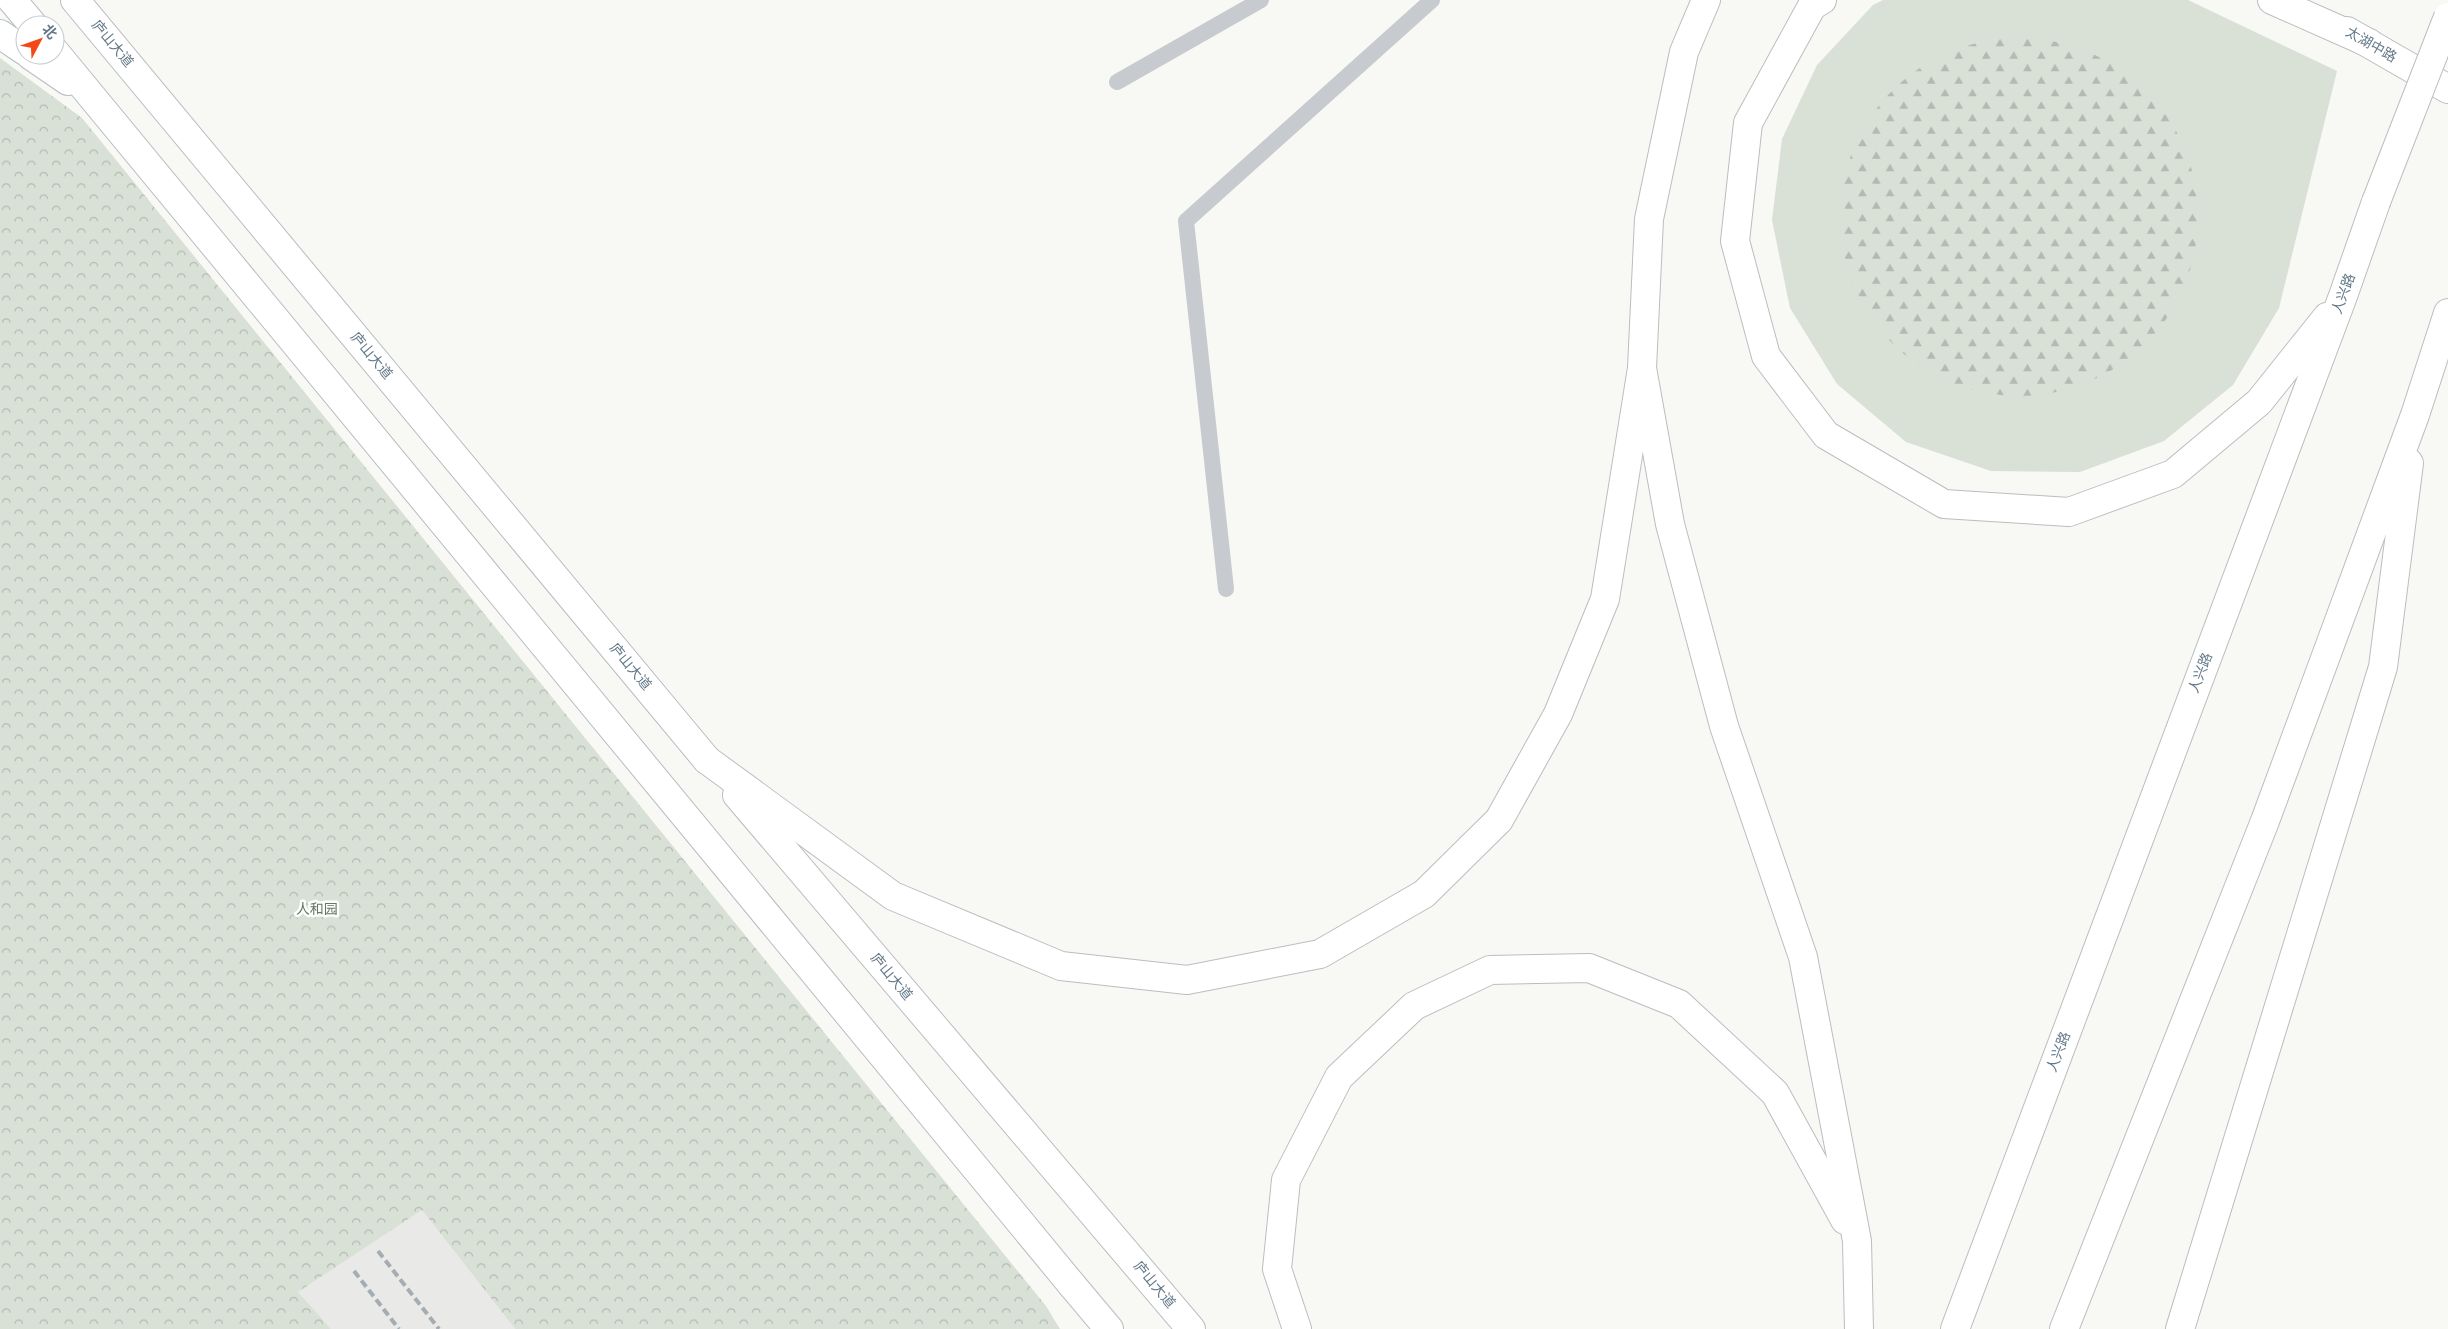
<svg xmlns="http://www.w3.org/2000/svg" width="2448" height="1329" font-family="'Alegreya Sans','Noto Sans SC',sans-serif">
	<defs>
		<pattern id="forest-firs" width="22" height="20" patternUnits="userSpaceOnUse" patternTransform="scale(1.25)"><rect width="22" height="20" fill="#d9e0d5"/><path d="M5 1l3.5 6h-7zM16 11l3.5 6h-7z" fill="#b4bab3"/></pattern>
		<pattern id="park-crowns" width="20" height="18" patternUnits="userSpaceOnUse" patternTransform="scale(1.25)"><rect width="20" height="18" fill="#d9e0d5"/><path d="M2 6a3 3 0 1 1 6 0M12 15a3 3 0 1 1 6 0" fill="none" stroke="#b4bab3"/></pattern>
	</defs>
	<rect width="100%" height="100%" fill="#f8f8f4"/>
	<polygon fill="#e9eae8" points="422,1210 515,1329 331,1329 297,1292"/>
	<polygon fill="#d9e0d5" points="1883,0 2188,0 2337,71 2279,308 2233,385 2164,441 2080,472 1991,471 1906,442 1837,384 1790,308 1772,220 1782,139 1817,65 1873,5"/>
	<circle fill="url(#forest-firs)" cx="2019" cy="217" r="179"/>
	<polygon fill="url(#park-crowns)" points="0,58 82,118 1046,1306 1060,1329 515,1329 422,1210 298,1292 331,1329 0,1329"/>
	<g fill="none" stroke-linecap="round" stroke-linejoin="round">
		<g stroke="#b7bdc2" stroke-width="30">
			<g id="secondary">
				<polyline points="12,0 33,25"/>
				<polyline points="75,0 707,760"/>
				<polyline points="2347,31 2448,89"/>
				<polyline points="0,34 25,51"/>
				<polyline points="55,52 1072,1285"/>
				<polyline points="30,55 68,81"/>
			</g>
		</g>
		<g stroke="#babec2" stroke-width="30">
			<g id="primary">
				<polyline points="1706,0 1684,52 1649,219 1642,368 1670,524 1724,726 1803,957 1857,1241 1859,1329"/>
				<polyline points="1822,0 1812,6 1748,123 1735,241 1766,356 1826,435 1944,504 2069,512 2173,474 2259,402 2327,317"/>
				<polyline points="2272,0 2369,43"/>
				<polyline points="707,760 893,896 1061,966 1187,980 1320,954 1424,894 1499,820 1558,714 1605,599 1642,368"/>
				<polyline points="737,795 1191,1329"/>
				<polyline points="1072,1285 1109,1329"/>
				<polyline points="1297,1329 1277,1269 1286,1180 1339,1077 1414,1006 1490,970 1589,968 1679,1004 1775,1093 1845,1220"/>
				<polyline points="1955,1329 2343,296 2376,202"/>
				<polyline points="2064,1329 2265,821 2415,415 2448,313"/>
				<polyline points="2180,1329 2383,667 2409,463"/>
			</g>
		</g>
		<g stroke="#c7cbcf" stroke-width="16">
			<polyline points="1117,82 1261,0"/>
			<polyline points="1226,589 1186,221 1432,0"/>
		</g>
		<use href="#secondary" stroke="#fff" stroke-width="28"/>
		<use href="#primary" stroke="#fff" stroke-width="28"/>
		<g stroke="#a5acb2" stroke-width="4" stroke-dasharray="8 4" stroke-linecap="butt">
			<polyline points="378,1251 439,1329"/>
			<polyline points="354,1271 399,1329"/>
		</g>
		<g stroke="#babec2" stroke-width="30" stroke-linecap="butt">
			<polyline id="primary-bridge" points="2376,202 2448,17"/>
		</g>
		<use href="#primary-bridge" stroke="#fff" stroke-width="28"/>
	</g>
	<g text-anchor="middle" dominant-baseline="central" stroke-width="5" stroke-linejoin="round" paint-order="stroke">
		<g font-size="14" fill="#647989" stroke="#fff">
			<text transform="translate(112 44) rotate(50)">庐山大道</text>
			<text transform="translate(2371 45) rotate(30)">太湖中路</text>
			<text transform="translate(2344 294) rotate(-70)">人兴路</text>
			<text transform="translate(371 356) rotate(50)">庐山大道</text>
			<text transform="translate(630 667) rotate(50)">庐山大道</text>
			<text transform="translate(2201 673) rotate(-69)">人兴路</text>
			<text transform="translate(891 977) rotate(50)">庐山大道</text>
			<text transform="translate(2059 1052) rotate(-69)">人兴路</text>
			<text transform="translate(1154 1285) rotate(50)">庐山大道</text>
		</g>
		<g font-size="14" fill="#657a5f" stroke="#fff">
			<text x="317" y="910">人和园</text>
		</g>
	</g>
	<g transform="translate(40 40) rotate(49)"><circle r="24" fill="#ffffff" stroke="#c1c9d0"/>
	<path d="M0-4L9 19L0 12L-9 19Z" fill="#f54818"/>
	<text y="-8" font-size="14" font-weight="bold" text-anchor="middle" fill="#647989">北</text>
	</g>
</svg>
